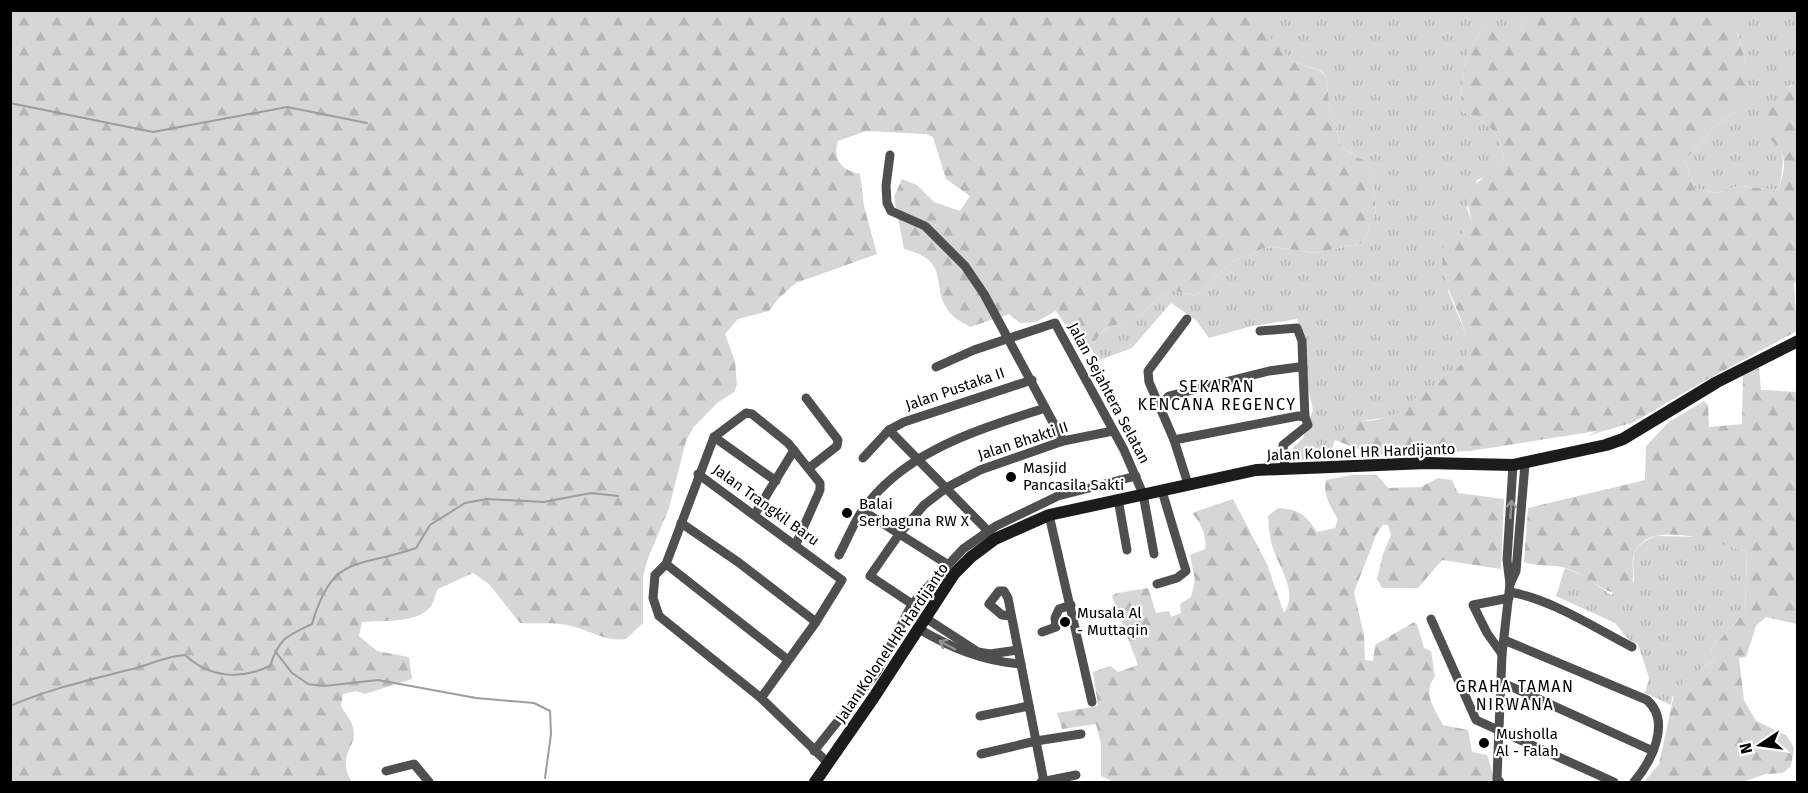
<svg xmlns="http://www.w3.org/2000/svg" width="1808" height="793" font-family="'Fira Sans',sans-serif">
	<defs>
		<pattern id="grass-tufts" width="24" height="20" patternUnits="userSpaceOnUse" patternTransform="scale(1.5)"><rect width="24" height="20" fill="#d6d6d6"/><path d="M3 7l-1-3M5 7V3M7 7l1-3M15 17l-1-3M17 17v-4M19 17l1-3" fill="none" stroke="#b6b6b6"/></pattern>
		<pattern id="forest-firs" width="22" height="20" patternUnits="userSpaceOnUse" patternTransform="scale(1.5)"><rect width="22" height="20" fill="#d6d6d6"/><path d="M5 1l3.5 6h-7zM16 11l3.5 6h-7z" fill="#b6b6b6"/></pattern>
	</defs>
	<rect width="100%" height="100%" fill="#fff"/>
	<g fill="url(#grass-tufts)">
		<path d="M1250,11H1528L1521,29H1484C1461,53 1462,80 1461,111C1489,123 1502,131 1503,163L1492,174L1477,180L1467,208L1472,222L1460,236L1448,291L1467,337L1468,353L1461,367L1420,395L1403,410L1389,417L1362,421L1335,440L1330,454L1301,460L1294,455L1292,449L1303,438L1313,410L1303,364L1304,342L1297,319L1252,326L1209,338L1196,320L1171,303L1132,348L1097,361L1092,350C1104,318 1117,331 1138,316C1150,307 1159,297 1172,290L1196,296L1232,262L1264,248L1275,247L1315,253L1363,243L1376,210L1371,168L1360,158L1341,147L1330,108L1326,78L1322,71L1292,61L1255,23Z"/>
		<path d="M1722,11H1797V82L1789,87L1767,135C1790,154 1782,165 1779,190L1739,186L1716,193L1695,188L1685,160L1717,125L1737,111L1746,65L1738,34Z"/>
		<path d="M1656,536L1702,537L1747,552L1745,612L1710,650L1716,660L1704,666L1672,697L1671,705L1645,693L1649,678L1638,644L1629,640L1615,623L1556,596L1565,568L1584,576L1611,595L1634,581C1633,556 1630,546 1656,536Z"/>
	</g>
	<g fill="url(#forest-firs)">
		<path d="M1528,10L1722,11L1735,27L1740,42L1746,65L1745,98L1737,111L1717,125L1685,160L1695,188L1716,193L1739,186L1779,190C1780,181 1785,171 1784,162C1783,149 1774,145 1767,135C1756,118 1784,89 1797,82L1798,282L1794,283L1797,331L1697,385L1629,425L1631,423L1587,436L1597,431L1470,451L1385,455L1368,453L1335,440L1346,425C1359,420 1373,422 1387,417C1401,413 1409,403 1420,395C1464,362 1481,366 1455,305C1446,284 1439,266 1444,244L1460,236L1472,222L1465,192L1503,163C1502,131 1489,123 1461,111C1462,80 1461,53 1484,29H1521Z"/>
		<path d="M10,11H1250L1256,23L1292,61L1321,71L1326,78L1330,108L1341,147L1366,162L1371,168L1376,210L1363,243L1315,253L1275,247L1264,248L1232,262L1196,296L1172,290C1159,297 1150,307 1138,316C1117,332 1104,317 1092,350L1077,342L1056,311L1036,322L1020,323L1009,314L970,327C965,323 958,321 953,316C926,290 956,262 904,249L894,197L902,179L917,185L934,202L960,211L970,196L946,179L933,137L926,134L866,131L838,141C832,160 842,170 860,174L864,206L877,254L796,283L779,298L769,311L738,319L725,334L735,361L737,385L734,392L717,403L693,428L686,441L669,508L647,561L643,577V623L626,639C603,642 589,629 567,625C552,622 535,624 520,623L489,584L473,573L438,589C434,595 435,601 431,606C419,624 381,620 362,622L359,636L377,651L409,657L412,679L365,694L356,691L343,694L341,706C345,713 351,720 353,727C359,747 335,754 352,782H11Z"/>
		<path d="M1759,368L1761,390L1797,392V624L1766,617L1756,626L1746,657L1739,658L1744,700L1756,721L1786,735L1791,742L1794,749L1791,766L1783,773L1766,774L1742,782H1644L1659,764L1675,690L1704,666L1716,660L1710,650L1745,612L1747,552C1722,544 1650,517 1635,552C1628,568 1640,578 1625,595C1602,594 1588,575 1566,568C1553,564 1537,567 1524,562L1528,508L1645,480L1646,446L1669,422L1704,401L1708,405L1709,427L1742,424L1743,375Z"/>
		<path d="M1352,475H1377L1388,488L1421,487L1438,478L1452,480L1458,493L1504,499L1501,569L1442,560L1418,588H1382L1377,579L1383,554L1391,535L1388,525H1383L1377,533L1354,592L1364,635L1365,660L1373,661L1375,645L1414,622L1417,624L1424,648L1431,651L1435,676C1422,694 1434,707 1443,725L1468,730L1472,752L1487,755L1495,782H1114L1101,776V744L1096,724L1062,729L1057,713L1098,706L1093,672L1110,666L1118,672L1138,665L1112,596L1117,593L1148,588L1156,613L1169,611L1171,617L1181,613L1180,604L1191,597L1195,580L1190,555L1205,549C1207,534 1201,524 1192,513L1233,499L1267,564L1284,613C1299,591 1278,567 1272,545C1269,536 1269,525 1268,516L1278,508C1299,509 1306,515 1317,532L1335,528L1338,519C1331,508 1322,493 1326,480Z"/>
	</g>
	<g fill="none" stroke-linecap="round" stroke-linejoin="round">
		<g stroke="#9d9d9d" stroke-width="2">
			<polyline points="10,103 153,132 287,107 367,123"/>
			<polyline points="275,651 292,673 308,684 324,686 378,680 476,698 534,703 550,711 551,734 545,778"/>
			<path d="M10,706C51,688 94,679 136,668C154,663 167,656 185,655C210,678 240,680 270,666C280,637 287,636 312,624C333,553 356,569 416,548L430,525L465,503L487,499L544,502L591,493L618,496"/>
		</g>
		<g stroke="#4f4f4f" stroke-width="9">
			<polyline points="890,155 886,186 887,203 891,211 925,226 965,266 984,294 1063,441"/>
			<polyline points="1260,331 1297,328 1302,341 1303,370"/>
			<polyline points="936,367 974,350 1055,323 1124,450 1143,494 1154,554"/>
			<polyline points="806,398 838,440 837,446 809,468"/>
			<polyline points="1159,406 1169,396 1269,371 1299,367 1303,370 1305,417"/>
			<polyline points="889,430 987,530"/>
			<polyline points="714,437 776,481"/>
			<polyline points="1174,440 1149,382 1148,371 1187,319"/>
			<polyline points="863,458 889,430 904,422 1032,380"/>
			<polyline points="698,474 842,580 816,622 761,698"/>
			<polyline points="1188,484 1174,440 1298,416 1305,417 1308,425 1283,445 1285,468"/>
			<polyline points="1118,499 1127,550"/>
			<polyline points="863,511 947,564"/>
			<polyline points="755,514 794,450"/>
			<polyline points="1049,515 1092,702"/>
			<polyline points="681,523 738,562 816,622"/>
			<polyline points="796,544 820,490 820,483 788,443 752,414 746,413 714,437 666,564 655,575 653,598 659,616 761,698 829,764"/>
			<path d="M839,555C846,542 852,527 860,514C902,451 978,430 1045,408"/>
			<polyline points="666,564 788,660"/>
			<polyline points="1157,584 1177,578 1186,571 1162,491"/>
			<polyline points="1510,584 1516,571 1525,464"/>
			<path d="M1510,592C1553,600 1593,627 1632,647"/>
			<polyline points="912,604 870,576 900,533 924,505 946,488 980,470 1063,441 1113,431"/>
			<polyline points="1010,616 1002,615 989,604 999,591 1004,591 1008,598 1044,782"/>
			<polyline points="924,617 978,652 990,654 1018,650"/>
			<polyline points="1431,619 1476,720 1614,782"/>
			<path d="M917,628C952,648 981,661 1021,664"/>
			<polyline points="1042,632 1056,627 1055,618 1059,609 1071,605"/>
			<path d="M1504,640L1647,700C1672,722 1651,762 1634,782"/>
			<polyline points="1502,654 1487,633 1473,605 1509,598"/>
			<polyline points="1501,682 1653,751"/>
			<polyline points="980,716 1029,706"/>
			<polyline points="814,751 877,672 912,604 963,549 996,526 1058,496 1136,476"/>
			<polyline points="981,754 1036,741 1081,734"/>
			<polyline points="386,771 414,764 429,782"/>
			<polyline points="1041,782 1076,775"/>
			<polyline points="1500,782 1497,779 1502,654 1510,584 1507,560 1513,465"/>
		</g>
		<polyline stroke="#1c1c1c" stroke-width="12" points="815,782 874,697 954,574 971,557 995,539 1049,515 1256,470 1427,463 1513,465 1606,445 1623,439 1717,382 1798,341"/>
	</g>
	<defs><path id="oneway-shaft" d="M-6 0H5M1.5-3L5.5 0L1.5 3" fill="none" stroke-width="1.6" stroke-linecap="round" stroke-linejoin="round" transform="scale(1.5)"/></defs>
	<g stroke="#959595">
		<use href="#oneway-shaft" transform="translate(1511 509) rotate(-86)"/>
		<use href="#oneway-shaft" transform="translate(947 645) rotate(-152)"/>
	</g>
	<g fill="#000" stroke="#fff" stroke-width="2">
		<circle cx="1011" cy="477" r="6"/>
		<circle cx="847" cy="513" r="6"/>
		<circle cx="1065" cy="622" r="6"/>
		<circle cx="1484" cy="743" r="6"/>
	</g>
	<g text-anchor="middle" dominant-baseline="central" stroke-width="4.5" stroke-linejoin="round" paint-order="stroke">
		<g font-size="15" fill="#000" stroke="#fff">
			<text transform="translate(955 389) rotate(-19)">Jalan Pustaka II</text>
			<text transform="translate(1109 393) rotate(62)">Jalan Sejahtera Selatan</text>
			<text transform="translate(1023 441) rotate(-18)">Jalan Bhakti II</text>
			<text transform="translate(1361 452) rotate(-2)">Jalan Kolonel HR Hardijanto</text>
			<text transform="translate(766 505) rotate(36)">Jalan Trangkil Baru</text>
			<text transform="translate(892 643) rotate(-56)">Jalan Kolonel HR Hardijanto</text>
		</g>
		<g font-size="15" fill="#000" stroke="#fff" text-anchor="start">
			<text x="1023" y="468">Masjid<tspan x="1023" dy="17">Pancasila Sakti</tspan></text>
			<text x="859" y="504">Balai<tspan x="859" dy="17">Serbaguna RW X</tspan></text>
			<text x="1077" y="613">Musala Al<tspan x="1077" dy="17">- Muttaqin</tspan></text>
			<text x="1496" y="734">Musholla<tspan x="1496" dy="17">Al - Falah</tspan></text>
		</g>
		<g font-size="16" letter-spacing="1.5" fill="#000" stroke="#fff">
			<text x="1217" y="386">SEKARAN<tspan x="1217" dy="18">KENCANA REGENCY</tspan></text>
			<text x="1515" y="686">GRAHA TAMAN<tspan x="1515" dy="18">NIRWANA</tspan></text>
		</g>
	</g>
	<rect width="1808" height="793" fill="none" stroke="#000000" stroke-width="24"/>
	<g transform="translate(1760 745) rotate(257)" stroke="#ffffff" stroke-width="4.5" paint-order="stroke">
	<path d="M0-4.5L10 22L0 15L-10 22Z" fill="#000000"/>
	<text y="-9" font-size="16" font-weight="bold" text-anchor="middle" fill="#000000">N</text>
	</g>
</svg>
